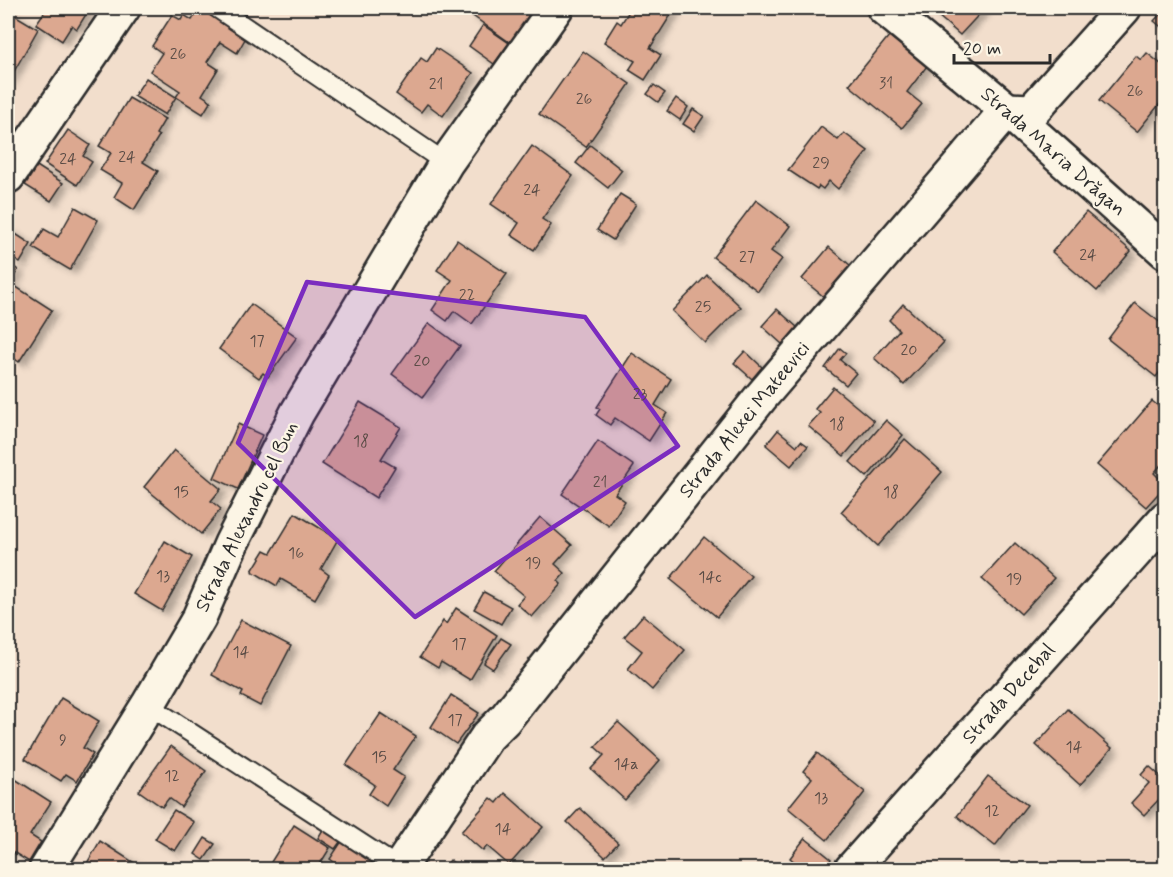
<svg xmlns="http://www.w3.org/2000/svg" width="1173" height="877" font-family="Mynerve,sans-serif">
	<defs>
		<filter id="shadow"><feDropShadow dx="6" dy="4" stdDeviation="3" flood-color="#0004"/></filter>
	</defs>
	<rect width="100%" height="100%" fill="#f2decc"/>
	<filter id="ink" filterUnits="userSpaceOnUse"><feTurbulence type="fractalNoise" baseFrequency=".0167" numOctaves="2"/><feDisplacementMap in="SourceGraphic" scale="12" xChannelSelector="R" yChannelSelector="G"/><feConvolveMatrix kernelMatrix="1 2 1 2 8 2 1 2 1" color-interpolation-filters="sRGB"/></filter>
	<g filter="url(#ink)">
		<g fill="#dca890" stroke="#2b2b2b" stroke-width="1.5" filter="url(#shadow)">
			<polygon points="47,8 90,8 77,29 72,25 62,41 36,24"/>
			<polygon points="200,8 245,39 237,53 220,42 207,62 218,69 202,95 211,101 203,114 176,97 180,91 150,71 162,53 152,46 172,15 181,20 184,15 192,20"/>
			<polygon points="474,8 538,8 512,44 470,14"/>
			<polygon points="631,8 674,10 650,48 661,55 645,80 629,70 635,61 604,42 617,21 621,24"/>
			<polygon points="929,8 985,8 960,35"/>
			<polygon points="1166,8 1166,31 1154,21"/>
			<polygon points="8,11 38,29 8,82"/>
			<polygon points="483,25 509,43 494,64 469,46"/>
			<polygon points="889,36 927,66 907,92 922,104 902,128 849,85"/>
			<polygon points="436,48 473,73 443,116 427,104 421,112 396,94 421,58 427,62"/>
			<polygon points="583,51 630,84 586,147 539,114"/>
			<polygon points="1147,53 1166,68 1166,96 1137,132 1099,101 1136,56 1141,60"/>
			<polygon points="146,78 176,97 165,115 134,96"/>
			<polygon points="654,85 665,93 658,102 647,94"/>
			<polygon points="129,98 165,119 156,134 159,136 143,162 158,171 134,210 114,197 122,183 100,170 111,153 99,146"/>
			<polygon points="676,98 688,107 680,120 667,111"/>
			<polygon points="693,109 704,116 694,131 683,124"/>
			<polygon points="821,127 838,140 844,133 868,151 838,189 829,181 823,189 819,186 817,189 788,170"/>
			<polygon points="68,130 90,145 83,156 92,162 77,185 45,164"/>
			<polygon points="590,145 622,170 608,188 576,163"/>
			<polygon points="532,146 573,176 542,219 551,225 534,250 511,235 519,223 491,204"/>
			<polygon points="37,166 63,183 51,201 25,185"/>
			<polygon points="620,194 636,204 613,240 597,230"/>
			<polygon points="756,200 790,226 771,251 782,259 758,291 713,257"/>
			<polygon points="75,207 98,220 70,270 33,248 44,229 58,237"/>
			<polygon points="1086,212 1131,251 1097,291 1052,252"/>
			<polygon points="8,229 31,244 20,263 8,255"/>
			<polygon points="457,240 507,274 472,324 454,311 447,321 432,310 452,280 437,270"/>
			<polygon points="829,247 851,266 824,297 802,279"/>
			<polygon points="13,266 18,270 10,283 52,310 19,362 8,354 8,274"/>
			<polygon points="707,275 741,307 705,343 672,311"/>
			<polygon points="1135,303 1166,327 1166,364 1156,377 1108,339"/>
			<polygon points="251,304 297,337 268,377 263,373 259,378 219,349"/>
			<polygon points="903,304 944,342 904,385 874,358 899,330 889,320"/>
			<polygon points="777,309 798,328 782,344 762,326"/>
			<polygon points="429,323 460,346 423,397 392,374"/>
			<polygon points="840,348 846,353 840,360 856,373 846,385 825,368"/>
			<polygon points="745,351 762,367 752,379 734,363"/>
			<polygon points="632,353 671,379 655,405 667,413 649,441 615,418 610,425 596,415 600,409 597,407"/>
			<polygon points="833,387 874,421 844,456 808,426 820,413 815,409"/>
			<polygon points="1152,401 1166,412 1166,459 1154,473 1166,485 1146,507 1097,465"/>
			<polygon points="360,402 401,427 381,459 395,467 376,498 322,464"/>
			<polygon points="886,420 903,435 867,477 850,462"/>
			<polygon points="238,424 262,435 238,489 214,478"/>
			<polygon points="778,430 797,446 801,441 808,446 791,466 766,445"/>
			<polygon points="905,439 942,472 878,546 841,512"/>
			<polygon points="598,441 634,466 615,494 625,501 609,526 562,494"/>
			<polygon points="174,450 221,489 211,501 221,509 201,534 144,487"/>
			<polygon points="295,513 338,539 321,569 329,575 315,599 281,579 277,586 252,571 265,550 271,553"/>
			<polygon points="540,517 572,545 555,564 565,573 558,581 561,584 532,617 517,604 524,596 494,571"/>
			<polygon points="704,537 751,576 717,617 670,579"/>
			<polygon points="165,541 192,557 162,611 134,594"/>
			<polygon points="1015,543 1054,578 1021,614 982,579"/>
			<polygon points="484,592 511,607 501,624 474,609"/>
			<polygon points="456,608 497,635 470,680 441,662 438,668 420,657 443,621 446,624"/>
			<polygon points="643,615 685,650 652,690 628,669 642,651 624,637"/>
			<polygon points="241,620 291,646 260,706 241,696 243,692 212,675"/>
			<polygon points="501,638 511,644 493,669 484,663"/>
			<polygon points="451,695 479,713 456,744 431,727"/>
			<polygon points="61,698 99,721 83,748 93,754 77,781 66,774 61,781 25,759"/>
			<polygon points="1068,709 1112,748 1080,785 1036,745"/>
			<polygon points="381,713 416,736 393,770 404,777 386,806 369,794 375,785 346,765"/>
			<polygon points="618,722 660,760 625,800 591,769 604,755 595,747"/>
			<polygon points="171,746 206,771 181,807 169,798 162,807 139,791"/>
			<polygon points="817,753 865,792 827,840 788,808 812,778 803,771"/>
			<polygon points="1149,766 1166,781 1166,792 1144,815 1131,803 1149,783 1141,775"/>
			<polygon points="988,776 1027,805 995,846 957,816"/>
			<polygon points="15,779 51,802 30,835 41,842 29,862 8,849 8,790"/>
			<polygon points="505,793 543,827 509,865 487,846 483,851 461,832 491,798 497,803"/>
			<polygon points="580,808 618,843 605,857 567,822"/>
			<polygon points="174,810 194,822 175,851 155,839"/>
			<polygon points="294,825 330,848 320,864 326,870 266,870"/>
			<polygon points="325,826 343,838 335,849 318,838"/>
			<polygon points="205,838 215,844 204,860 195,854"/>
			<polygon points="805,838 831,859 824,870 804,870 790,858"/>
			<polygon points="100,841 136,864 132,870 83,870"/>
			<polygon points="342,841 375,862 370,870 345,870 330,859"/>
			<polygon points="450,860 463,870 443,870"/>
		</g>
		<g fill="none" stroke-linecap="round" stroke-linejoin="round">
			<g stroke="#2b2b2b" stroke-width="22">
				<g id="service">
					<polyline points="217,8 446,163"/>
					<polyline points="148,705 399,868"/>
				</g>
			</g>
			<g stroke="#2b2b2b" stroke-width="38">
				<g id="minor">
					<polyline points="884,8 1007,110 1166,252"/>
					<polyline points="8,176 123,8"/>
					<polyline points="46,870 148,705 199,618 231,544 297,413 446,163 556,8"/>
					<polyline points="398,870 487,737 505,719 761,397 1007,110 1032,111 1124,8"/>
					<polyline points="851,870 1166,518"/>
				</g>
			</g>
			<use href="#service" stroke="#fcf5e5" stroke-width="18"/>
			<use href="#minor" stroke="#fcf5e5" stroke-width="33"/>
		</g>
	</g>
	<path fill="#7b2cbf" fill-opacity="0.2" stroke="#7b2cbf" stroke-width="4.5" stroke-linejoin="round" d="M307,282L585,317L678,446L415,617L238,443Z"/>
	<g text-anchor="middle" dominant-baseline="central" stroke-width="4.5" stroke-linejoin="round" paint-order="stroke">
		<g font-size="16" fill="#574a44">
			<text x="178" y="54">26</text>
			<text x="886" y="83">31</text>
			<text x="436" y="84">21</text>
			<text x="1135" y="91">26</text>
			<text x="584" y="99">26</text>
			<text x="127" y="157">24</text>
			<text x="68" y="159">24</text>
			<text x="821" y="163">29</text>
			<text x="532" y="190">24</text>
			<text x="1088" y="255">24</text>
			<text x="747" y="257">27</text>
			<text x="467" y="295">22</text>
			<text x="703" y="307">25</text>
			<text x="257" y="341">17</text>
			<text x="909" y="350">20</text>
			<text x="422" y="361">20</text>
			<text x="640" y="394">23</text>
			<text x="837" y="424">18</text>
			<text x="361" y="441">18</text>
			<text x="600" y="482">21</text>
			<text x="181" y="492">15</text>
			<text x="891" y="492">18</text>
			<text x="296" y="553">16</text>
			<text x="533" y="563">19</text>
			<text x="163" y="576">13</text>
			<text x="710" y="577">14c</text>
			<text x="1014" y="579">19</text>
			<text x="459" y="644">17</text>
			<text x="241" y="652">14</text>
			<text x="455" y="720">17</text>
			<text x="63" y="740">9</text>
			<text x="1074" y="747">14</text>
			<text x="379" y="757">15</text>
			<text x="626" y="764">14a</text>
			<text x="172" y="776">12</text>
			<text x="821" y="798">13</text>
			<text x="992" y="811">12</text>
			<text x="503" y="829">14</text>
		</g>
		<g font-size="20" fill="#2b2b2b" stroke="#fcf5e5">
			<text transform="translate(1053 152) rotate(41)">Strada Maria Drăgan</text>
			<text transform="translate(745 420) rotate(-51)">Strada Alexei Mateevici</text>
			<text transform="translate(247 517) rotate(-64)">Strada Alexandru cel Bun</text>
			<text transform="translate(1009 694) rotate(-48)">Strada Decebal</text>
		</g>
	</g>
	<rect width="1173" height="877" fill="none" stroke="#fcf5e5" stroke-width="30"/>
	<rect x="15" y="15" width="1143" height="847" fill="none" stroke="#2b2b2b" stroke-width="2" filter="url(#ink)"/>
	<path d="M954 54v9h96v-9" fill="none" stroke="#2b2b2b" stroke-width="3"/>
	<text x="963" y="54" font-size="18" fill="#2b2b2b" stroke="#fcf5e5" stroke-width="4.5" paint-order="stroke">20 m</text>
</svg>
